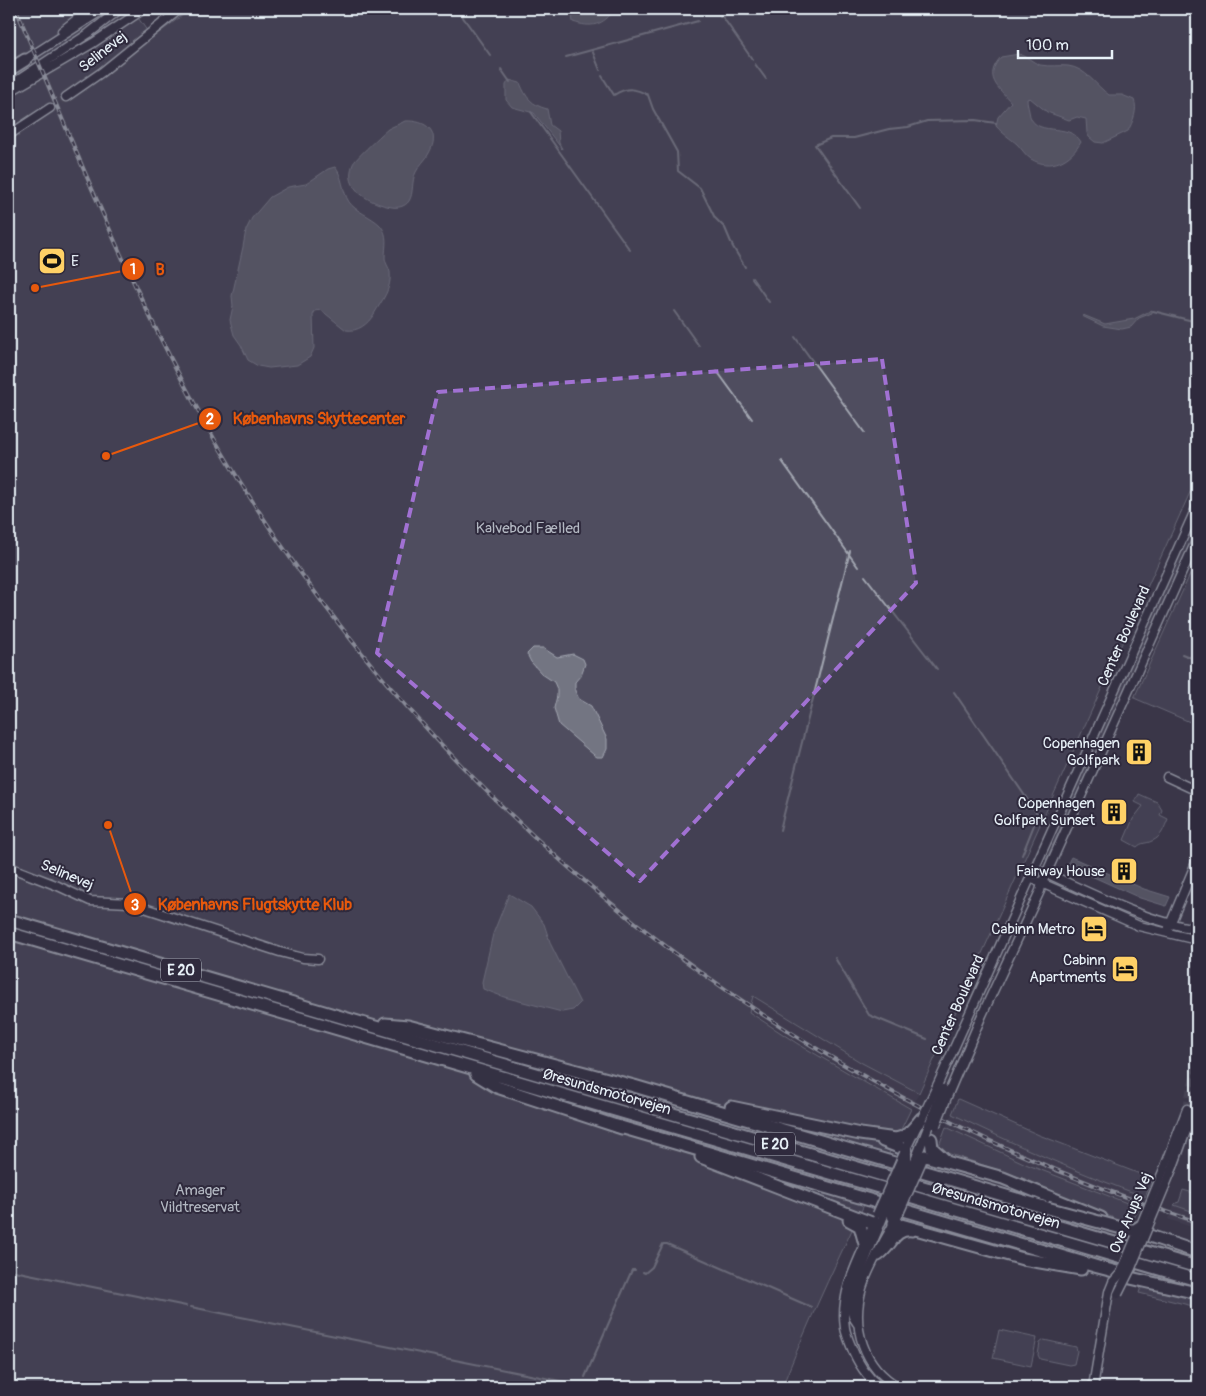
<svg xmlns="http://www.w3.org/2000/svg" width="1206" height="1396" font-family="Pangolin,sans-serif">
	<rect width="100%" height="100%" fill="#3a3648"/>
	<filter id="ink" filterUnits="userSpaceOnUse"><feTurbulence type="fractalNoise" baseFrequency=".02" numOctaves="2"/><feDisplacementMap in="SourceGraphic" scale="10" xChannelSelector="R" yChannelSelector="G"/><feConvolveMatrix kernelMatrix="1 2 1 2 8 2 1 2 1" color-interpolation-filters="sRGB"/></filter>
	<g filter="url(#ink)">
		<g fill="#464354">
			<polygon points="753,996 862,1063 919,1093 911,1109 798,1044 749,1012"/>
			<polygon points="952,1114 992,1134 1049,1159 1145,1197 1140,1208 1028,1165 946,1127"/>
			<polygon points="1174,1205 1197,1213 1197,1229 1168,1219"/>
		</g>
		<g fill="#504e5f" stroke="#9ca0ac">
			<path d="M9,9H132L152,38L191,9H1197V477L919,1093L862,1063L753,996L749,1012L798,1044L911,1109C866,1201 820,1292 782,1387H9Z"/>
			<polygon points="1197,515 1197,528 1048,861 1046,860 1065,818 1068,803"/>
			<polygon points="1197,559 1197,725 1134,698"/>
			<path d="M1139,794L1157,802L1162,810L1160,815L1168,819C1164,828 1162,837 1152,841C1146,844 1142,842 1137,847L1124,840L1133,819L1143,806L1135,802Z"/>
			<path d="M958,1099L1039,1135L1153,1179L1145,1197C1079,1173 1015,1145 952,1114Z"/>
			<polygon points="946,1127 1028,1165 1140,1208 1132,1221 1125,1223 1025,1179 941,1151 938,1148"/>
			<polygon points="1183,1190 1197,1194 1197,1213 1174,1205 1176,1203 1179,1202"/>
			<polygon points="1142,1284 1197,1298 1197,1307 1139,1293"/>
			<polygon points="999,1330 1037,1338 1031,1366 993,1358"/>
			<polygon points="1044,1340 1076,1347 1077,1351 1074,1364 1069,1365 1040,1359 1038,1355 1040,1343"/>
		</g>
		<g fill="#737482" stroke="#a2a6b1">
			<path d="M571,9H615C603,26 591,28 573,22Z"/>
			<path d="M1019,54C1027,56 1032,62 1040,65C1050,67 1059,65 1068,66C1086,68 1096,86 1109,95H1122L1134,100C1138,110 1133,121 1128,131L1103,143L1095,142L1089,137L1087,133L1086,119L1077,117L1069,120L1047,112L1030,98L1027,99C1027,104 1028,106 1029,111C1032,140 1069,120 1081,142C1071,160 1051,171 1031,159C1025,155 1022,149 1017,144C1010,138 1003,134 996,126L998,117L1011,102C998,87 983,77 1001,57Z"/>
			<path d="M509,80L520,83C526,98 532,105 547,109L550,125L558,131L559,143L562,149L534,113L512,107L506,100V85Z"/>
			<path d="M405,121C427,120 441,132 429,153C426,160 419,165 416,172C411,181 414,193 409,201C405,207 397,208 392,207C371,204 342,189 353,164C354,160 384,132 388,129C393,126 400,124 405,121Z"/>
			<path d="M335,167C343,176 342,191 349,202C356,212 371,216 380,225C389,235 385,246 385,258C385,263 389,267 390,272C392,289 382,300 374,314C368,324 358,332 346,330L321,310L315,311L313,315L314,348L310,357L297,365L269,368L258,366L248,360L241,345L234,335L230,320L233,306L232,296L243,247L246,230L252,218L270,197L288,187L306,184L328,169Z"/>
			<polygon points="1152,310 1152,313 1139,318 1131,327 1122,329 1103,326 1082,316 1083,315 1105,324 1134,319"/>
			<polygon points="533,648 543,648 557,657 573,654 583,659 585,664 581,675 575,682 575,691 579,699 591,706 607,739 607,749 603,757 597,757 594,755 559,725 554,708 557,696 557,689 554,682 542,674 531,662 527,654"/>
			<polygon points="1071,857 1144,889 1170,897 1166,906 1140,898 1067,865"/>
			<polygon points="509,894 531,907 544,924 551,945 580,1003 573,1010 562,1012 504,997 483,989 482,982 493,934"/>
		</g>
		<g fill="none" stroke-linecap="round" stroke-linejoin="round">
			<g stroke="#a2a6b1" stroke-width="2">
				<polyline points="457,9 490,55"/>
				<polyline points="720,16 722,16 752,59"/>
				<polyline points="592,50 600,70"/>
				<polyline points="566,57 698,21"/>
				<polyline points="755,64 766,79"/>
				<polyline points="501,69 510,82"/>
				<path d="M602,76L614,95C627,87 635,88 648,95L653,109L677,152L678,171L700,188L715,218L725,228L733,247L745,267"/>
				<polyline points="531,112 630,250"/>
				<polyline points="860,208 815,145 831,138 854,138 889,129 908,127 927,121 975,120 996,123"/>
				<polyline points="752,278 769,302"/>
				<polyline points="674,311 699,346"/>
				<polyline points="1153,311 1197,322"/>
				<polyline points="795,337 864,432"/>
				<polyline points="717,371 752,419"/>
				<polyline points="782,461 858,567"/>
				<polyline points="865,576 937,669"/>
				<polyline points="1182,654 1197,660"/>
				<polyline points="954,692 1038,815 1022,855"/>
				<polyline points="780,830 850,551"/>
				<polyline points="835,958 869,1015 927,1039"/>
				<polyline points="9,1270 186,1306"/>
				<polyline points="643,1272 645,1273 652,1267 663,1244 667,1244 811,1307"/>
				<polyline points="191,1307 570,1383"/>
				<polyline points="585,1377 632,1270 635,1270"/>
				<polyline points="581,1387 581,1386"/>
			</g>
			<g stroke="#545262" stroke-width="8" stroke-dasharray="8 4" stroke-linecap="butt">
				<polyline points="50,108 66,97"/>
				<polyline points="1187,1109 1191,1087 1197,1069"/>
				<polyline points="1193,1112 1197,1096"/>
			</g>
			<g stroke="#e8f1f8" stroke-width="11">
				<g id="minor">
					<polyline points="62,31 90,9"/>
					<polyline points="25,60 104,9"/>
					<polyline points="9,86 88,34 120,9"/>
					<polyline points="9,92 93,43 144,9"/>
					<polyline points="66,97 102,72 180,9"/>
					<polyline points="9,135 50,108"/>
					<polyline points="1167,777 1197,791"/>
					<polyline points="9,867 58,886 90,901 129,903 280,952 303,958 318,959"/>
					<path d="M1044,872C1093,894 1143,921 1197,929"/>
					<polyline points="1037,881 1139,926 1197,940"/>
					<polyline points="1169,927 1197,860"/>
					<polyline points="937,1086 1197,506"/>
					<polyline points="949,1092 982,1015 1040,891 1042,883 1197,539"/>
					<polyline points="904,1153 916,1128"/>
					<polyline points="916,1158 930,1122"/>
					<polyline points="1166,1164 1187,1109"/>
					<polyline points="1173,1167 1193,1112"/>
					<path d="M896,1219C885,1241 869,1265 862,1288C851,1327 863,1367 899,1387"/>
					<path d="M875,1221C862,1255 839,1289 845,1328C846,1334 849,1341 851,1346C857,1362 867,1377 880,1387"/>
					<path d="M857,1323C855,1320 852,1316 852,1313C848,1293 876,1236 884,1215"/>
					<polyline points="1093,1387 1109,1292"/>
				</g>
			</g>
			<g stroke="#e8f1f8" stroke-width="15">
				<g id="highway">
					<polyline points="9,70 25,60"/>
					<polyline points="9,920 1197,1267"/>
					<polyline points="9,933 1197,1280"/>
					<polyline points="385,1024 408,1026 634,1086 1047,1208"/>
					<polyline points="476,1074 497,1087 622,1128"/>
					<path d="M731,1107L860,1134L896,1139C908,1137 914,1127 922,1118"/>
					<polyline points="617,1126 1098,1267 1121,1273 1130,1268"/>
					<polyline points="931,1139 932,1148 944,1159"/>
					<polyline points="883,1141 906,1150"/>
					<polyline points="925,1156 1003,1178 1101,1218"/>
					<polyline points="701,1157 874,1224"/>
					<polyline points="849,1220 860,1226 865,1244"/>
					<polyline points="894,1223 1023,1259 1081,1269"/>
					<polyline points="1135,1231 1197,1252"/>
					<path d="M878,1255C892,1246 893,1228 912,1230"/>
					<polyline points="1117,1275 1197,1293"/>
				</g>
			</g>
			<use href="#minor" stroke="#2f2a3d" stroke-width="8"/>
			<use href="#highway" stroke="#2f2a3d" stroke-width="11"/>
			<g stroke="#e8f1f8" stroke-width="4">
				<path id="rail" d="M16,9C78,155 136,304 216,442C435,816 787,1089 1197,1222"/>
			</g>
			<use href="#rail" stroke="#2f2a3d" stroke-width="2" stroke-dasharray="5.5" stroke-linecap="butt"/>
			<g stroke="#e8f1f8" stroke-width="11" stroke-linecap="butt">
				<g id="minor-bridge">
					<polyline points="922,1118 937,1086"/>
					<polyline points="930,1122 943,1089"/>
					<polyline points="936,1125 949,1092"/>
					<polyline points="877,1214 904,1153"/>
					<polyline points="884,1215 907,1162 907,1154"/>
					<polyline points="892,1217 892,1212 916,1158"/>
					<polyline points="897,1218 922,1161"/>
					<polyline points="1109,1292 1113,1282 1121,1273 1166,1164"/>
					<polyline points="1118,1294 1131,1268 1173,1167"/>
				</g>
			</g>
			<g stroke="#e8f1f8" stroke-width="15" stroke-linecap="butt">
				<polyline id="highway-bridge" points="1047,1208 1129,1230 1135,1230 1141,1226"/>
			</g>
			<use href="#minor-bridge" stroke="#2f2a3d" stroke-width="8"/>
			<use href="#highway-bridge" stroke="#2f2a3d" stroke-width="11"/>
		</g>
	</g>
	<path d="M0 0H1206V1396H0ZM882,359L916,583L640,881L377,653L438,392Z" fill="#3a3648" fill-opacity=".55" fill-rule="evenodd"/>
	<path fill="none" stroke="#a171d3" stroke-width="4" stroke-dasharray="10 6" stroke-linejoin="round" d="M882,359L916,583L640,881L377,653L438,392Z"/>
	<defs>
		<g id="stadium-square" transform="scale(1.4375)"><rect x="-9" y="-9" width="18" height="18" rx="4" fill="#ffd166" stroke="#2f2a3d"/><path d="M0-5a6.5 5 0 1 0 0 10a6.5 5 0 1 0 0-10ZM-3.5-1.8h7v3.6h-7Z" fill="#111"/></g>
		<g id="building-square" transform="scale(1.4375)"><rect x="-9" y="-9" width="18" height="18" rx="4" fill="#ffd166" stroke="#2f2a3d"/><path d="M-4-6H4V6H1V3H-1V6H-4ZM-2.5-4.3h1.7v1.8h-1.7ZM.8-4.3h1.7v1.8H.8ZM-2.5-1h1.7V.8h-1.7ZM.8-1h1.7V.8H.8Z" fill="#111"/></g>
		<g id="hotel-square" transform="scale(1.4375)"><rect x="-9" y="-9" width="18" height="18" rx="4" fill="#ffd166" stroke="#2f2a3d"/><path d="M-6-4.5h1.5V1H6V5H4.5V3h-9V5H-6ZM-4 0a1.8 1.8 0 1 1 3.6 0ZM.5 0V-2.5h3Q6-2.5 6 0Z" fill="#111"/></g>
	</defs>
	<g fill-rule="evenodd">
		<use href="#stadium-square" x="52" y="261"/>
		<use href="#building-square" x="1139" y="752"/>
		<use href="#building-square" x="1114" y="812"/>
		<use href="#building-square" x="1124" y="871"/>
		<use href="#hotel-square" x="1094" y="929"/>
		<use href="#hotel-square" x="1125" y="969"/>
	</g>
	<g text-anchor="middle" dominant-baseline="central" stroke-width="4" stroke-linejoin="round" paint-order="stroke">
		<g fill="#2f2a3d" stroke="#b0b5c0" stroke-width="1">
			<rect x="161" y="958.5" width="40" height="23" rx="4"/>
			<rect x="755" y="1132.5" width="40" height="23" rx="4"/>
		</g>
		<g font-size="14" font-weight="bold" fill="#e8f1f8">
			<text x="181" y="970">E 20</text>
			<text x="775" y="1144">E 20</text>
		</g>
		<g font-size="15" fill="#e8f1f8" stroke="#2f2a3d">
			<text transform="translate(103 52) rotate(-38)">Selinevej</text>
			<text transform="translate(1124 636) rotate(-66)">Center Boulevard</text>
			<text transform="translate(67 875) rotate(23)">Selinevej</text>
			<text transform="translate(958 1005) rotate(-66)">Center Boulevard</text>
			<text transform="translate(607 1092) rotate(16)">Øresundsmotorvejen</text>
			<text transform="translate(996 1206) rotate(16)">Øresundsmotorvejen</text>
			<text transform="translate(1131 1213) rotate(-67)">Ove Arups Vej</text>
		</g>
		<g font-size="15" fill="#e8f1f8" stroke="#2f2a3d" text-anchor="end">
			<text x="71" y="261" text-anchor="start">E</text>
			<text x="1120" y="743">Copenhagen<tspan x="1120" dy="17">Golfpark</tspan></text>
			<text x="1095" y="803">Copenhagen<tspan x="1095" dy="17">Golfpark Sunset</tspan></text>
			<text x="1105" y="871">Fairway House</text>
			<text x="1075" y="929">Cabinn Metro</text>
			<text x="1106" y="960">Cabinn<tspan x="1106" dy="17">Apartments</tspan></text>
		</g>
		<g font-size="15" fill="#b3b8c2" stroke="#2f2a3d">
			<text x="528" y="528">Kalvebod Fælled</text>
			<text x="200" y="1190">Amager<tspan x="200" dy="17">Vildtreservat</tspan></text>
		</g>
	</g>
	<path fill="none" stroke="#e8590c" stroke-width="2" d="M35 288L133 269M106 456L210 419M108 825L135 904"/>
	<g fill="#e8590c" stroke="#2f2a3d" stroke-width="2">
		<circle cx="35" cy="288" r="5"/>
		<circle cx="106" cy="456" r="5"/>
		<circle cx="108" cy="825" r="5"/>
		<circle cx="133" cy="269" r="12"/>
		<circle cx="210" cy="419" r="12"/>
		<circle cx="135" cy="904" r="12"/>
	</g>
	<g font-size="15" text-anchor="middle" font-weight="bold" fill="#fff">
		<text x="133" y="274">1</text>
		<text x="210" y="424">2</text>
		<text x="135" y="910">3</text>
	</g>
	<g font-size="16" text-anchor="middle" font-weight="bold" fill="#e8590c" stroke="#2f2a3d" stroke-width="4" stroke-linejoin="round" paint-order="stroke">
		<text x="160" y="275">B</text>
		<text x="319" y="424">Københavns Skyttecenter</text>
		<text x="255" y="910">Københavns Flugtskytte Klub</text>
	</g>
	<rect width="1206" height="1396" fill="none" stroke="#2f2a3d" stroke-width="30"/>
	<rect x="15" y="15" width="1176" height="1366" fill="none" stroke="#e8f1f8" stroke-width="2" filter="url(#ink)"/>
	<path d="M1018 50v8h94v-8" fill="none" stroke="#e8f1f8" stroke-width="2.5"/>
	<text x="1026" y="50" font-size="15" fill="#e8f1f8" stroke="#2f2a3d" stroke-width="4" paint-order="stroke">100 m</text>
</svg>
